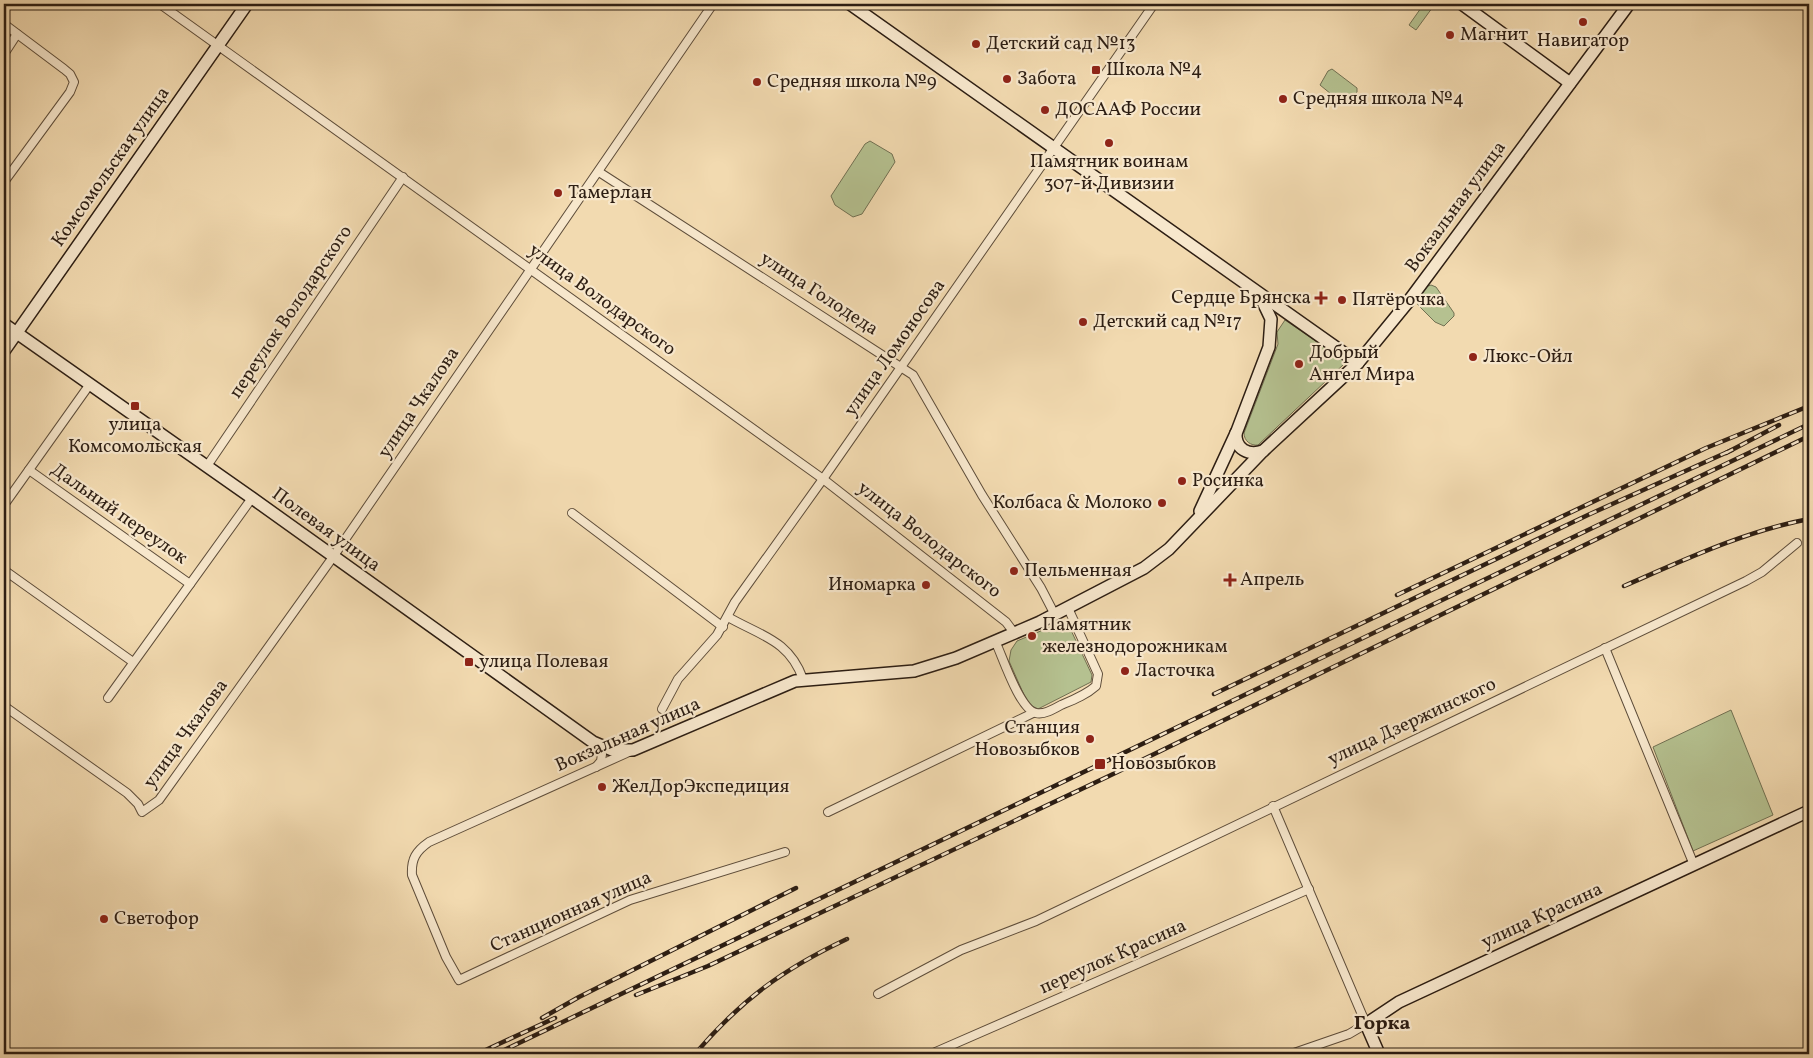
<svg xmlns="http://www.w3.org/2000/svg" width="1813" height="1058" font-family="Vollkorn,serif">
	<rect width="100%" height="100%" fill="#f2dab0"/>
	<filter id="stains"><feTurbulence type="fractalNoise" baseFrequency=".004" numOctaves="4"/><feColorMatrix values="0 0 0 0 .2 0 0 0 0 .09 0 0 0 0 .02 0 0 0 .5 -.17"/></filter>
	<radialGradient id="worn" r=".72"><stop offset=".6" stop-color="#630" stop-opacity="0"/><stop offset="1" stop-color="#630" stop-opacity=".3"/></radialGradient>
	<g fill="#b5c190" stroke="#717052">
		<polygon points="1419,4 1435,4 1416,30 1409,25 1421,8"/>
		<polygon points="1332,69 1357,88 1357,92 1348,103 1342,103 1320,85 1328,71"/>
		<polygon points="870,141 892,154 895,162 862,214 853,217 835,205 831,196 865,144"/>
		<path d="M1431,285L1436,287L1454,313V316L1444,326L1435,322L1418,305C1415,297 1423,287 1431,285Z"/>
		<path d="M1285,320L1342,359L1344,364L1258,445C1251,446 1244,441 1244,433L1278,344L1277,332Z"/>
		<polygon points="1062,622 1069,626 1092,675 1091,682 1038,709 1028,704 1009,661 1011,650 1017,641"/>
		<polygon points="1731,710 1773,815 1693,851 1653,747"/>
	</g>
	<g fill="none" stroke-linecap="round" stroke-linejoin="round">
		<g stroke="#5e4d3a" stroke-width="10">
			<g id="street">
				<polyline points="160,4 823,479 1006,622 1015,634"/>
				<polyline points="4,24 64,69 70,74 74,82 70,92 4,182"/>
				<polyline points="4,54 17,34"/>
				<polyline points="599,172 913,375 982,495 1041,588 1055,615"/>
				<polyline points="207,466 403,177"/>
				<polyline points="29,470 190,584"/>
				<polyline points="4,505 90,384"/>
				<polyline points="572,513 723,627"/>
				<polyline points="4,570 133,662"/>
				<path d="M728,617C761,636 789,640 803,679"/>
				<path d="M996,643C1003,658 1020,710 1036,713C1044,715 1054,709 1061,705C1073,700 1086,695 1096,686L1098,674L1068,608"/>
				<polyline points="1605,648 1694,865"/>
				<polyline points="108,698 252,498"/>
				<polyline points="4,706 127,793 138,804 142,812 159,800 333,557 713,4"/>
				<polyline points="662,709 678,679 717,635 735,602 823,479 1154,4"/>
				<polyline points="596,745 602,754 601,761 596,767"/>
				<path d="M631,751L429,842C416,851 411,859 412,875L446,957L459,980L630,900L785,852"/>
				<polyline points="1273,806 1366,1024 1349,1034 1291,1054"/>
				<polyline points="828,812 1033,713"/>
				<polyline points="878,994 961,950 1036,921 1746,581 1762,572 1797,543"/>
				<polyline points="931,1054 1309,889"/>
			</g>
		</g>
		<g stroke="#2d1e13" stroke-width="14">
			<g id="secondary">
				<polyline points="850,4 1358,363"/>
				<polyline points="1462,4 1570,83"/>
				<polyline points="4,324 252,498 593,742 612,750 633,750 795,681 914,671 956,658 1040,622 1144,568 1169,549 1263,451 1358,363 1408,302 1629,4"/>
				<polyline points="4,351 247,4"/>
				<path d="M1236,433C1235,449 1248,456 1263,451"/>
				<polyline points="1200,511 1237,431 1269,347 1271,319 1260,296"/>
				<polyline points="1379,1054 1366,1024 1399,1002 1809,811"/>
			</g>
		</g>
		<use href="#street" stroke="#f7e7cc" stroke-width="8"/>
		<use href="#secondary" stroke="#f7e7cc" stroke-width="11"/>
		<g stroke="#2d1e13" stroke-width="4.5">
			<g id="rail">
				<polyline points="1726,453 1779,425"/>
				<path d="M1624,586C1684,560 1745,531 1809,519"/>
				<polyline points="1397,595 1706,448 1809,406"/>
				<polyline points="1214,694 1590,514 1732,450"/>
				<polyline points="636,995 708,966 1109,776 1809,436"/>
				<polyline points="542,1018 579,997 796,888"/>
				<polyline points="477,1054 555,1018"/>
				<polyline points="496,1054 1809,424"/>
				<path d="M695,1054C741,1000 783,969 847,939"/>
			</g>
		</g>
		<use href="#rail" stroke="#f7e7cc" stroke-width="2.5" stroke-dasharray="8" stroke-linecap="butt"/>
	</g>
	<g fill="#8f2418" stroke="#f7e7cc" stroke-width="2">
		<circle cx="1583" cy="22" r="5"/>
		<circle cx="1450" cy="35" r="5"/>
		<circle cx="976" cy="44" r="5"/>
		<rect x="1091" y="65" width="10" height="10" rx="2.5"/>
		<circle cx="1007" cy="79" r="5"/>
		<circle cx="757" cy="82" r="5"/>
		<circle cx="1283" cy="99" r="5"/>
		<circle cx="1045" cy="110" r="5"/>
		<circle cx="1109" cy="143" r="5"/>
		<circle cx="558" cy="193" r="5"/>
		<path d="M1318.5 290.5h5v5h5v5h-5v5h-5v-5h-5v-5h5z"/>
		<circle cx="1342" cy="300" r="5"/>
		<circle cx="1083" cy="322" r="5"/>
		<circle cx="1473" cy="357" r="5"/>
		<circle cx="1299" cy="364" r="5"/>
		<rect x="130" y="401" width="10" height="10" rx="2.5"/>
		<circle cx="1182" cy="481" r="5"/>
		<circle cx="1162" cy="503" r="5"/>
		<circle cx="1014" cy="571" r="5"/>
		<path d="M1227.5 572.5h5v5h5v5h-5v5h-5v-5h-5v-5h5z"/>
		<circle cx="926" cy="585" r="5"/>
		<circle cx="1032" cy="636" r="5"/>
		<rect x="464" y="657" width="10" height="10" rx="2.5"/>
		<circle cx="1125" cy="671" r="5"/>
		<circle cx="1090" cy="739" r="5"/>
		<rect x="1094" y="758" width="12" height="12" rx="2.5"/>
		<circle cx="602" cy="787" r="5"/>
		<circle cx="104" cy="919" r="5"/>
	</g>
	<g text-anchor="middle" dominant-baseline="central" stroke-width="4.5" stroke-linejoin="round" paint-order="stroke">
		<g font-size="19" fill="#2d1e13" stroke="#f7e7cc" text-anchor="start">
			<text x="1460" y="35">Магнит</text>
			<text x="1583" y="41" text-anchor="middle">Навигатор</text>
			<text x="986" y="44">Детский сад №13</text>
			<text x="1106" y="70">Школа №4</text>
			<text x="1017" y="79">Забота</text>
			<text x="767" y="82">Средняя школа №9</text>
			<text x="1293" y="99">Средняя школа №4</text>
			<text x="1055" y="110">ДОСААФ России</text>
			<text x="1109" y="162" text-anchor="middle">Памятник воинам<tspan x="1109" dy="22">307-й Дивизии</tspan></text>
			<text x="568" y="193">Тамерлан</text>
			<text x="1311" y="298" text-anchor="end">Сердце Брянска</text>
			<text x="1352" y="300">Пятёрочка</text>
			<text x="1093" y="322">Детский сад №17</text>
			<text x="1309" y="353">Добрый<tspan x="1309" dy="22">Ангел Мира</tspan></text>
			<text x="1483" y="357">Люкс-Ойл</text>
			<text x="135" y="425" text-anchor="middle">улица<tspan x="135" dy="22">Комсомольская</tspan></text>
			<text x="1192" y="481">Росинка</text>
			<text x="1152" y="503" text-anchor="end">Колбаса &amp; Молоко</text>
			<text x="1024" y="571">Пельменная</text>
			<text x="1240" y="580">Апрель</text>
			<text x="916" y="585" text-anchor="end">Иномарка</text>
			<text x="1042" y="625">Памятник<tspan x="1042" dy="22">железнодорожникам</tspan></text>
			<text x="479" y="662">улица Полевая</text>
			<text x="1135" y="671">Ласточка</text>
			<text x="1080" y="728" text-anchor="end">Станция<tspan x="1080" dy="22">Новозыбков</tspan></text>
			<text x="1111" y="764">Новозыбков</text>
			<text x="612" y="787">ЖелДорЭкспедиция</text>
			<text x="114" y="919">Светофор</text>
		</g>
		<g font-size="19" fill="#2d1e13" stroke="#f7e7cc">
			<text transform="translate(111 167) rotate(-55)">Комсомольская улица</text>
			<text transform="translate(1456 207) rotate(-54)">Вокзальная улица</text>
			<text transform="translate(819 294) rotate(33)">улица Голодеда</text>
			<text transform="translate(602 300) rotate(36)">улица Володарского</text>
			<text transform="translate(291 312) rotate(-56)">переулок Володарского</text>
			<text transform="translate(895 348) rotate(-55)">улица Ломоносова</text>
			<text transform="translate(419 403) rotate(-56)">улица Чкалова</text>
			<text transform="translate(119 514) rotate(35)">Дальний переулок</text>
			<text transform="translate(326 530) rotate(36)">Полевая улица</text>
			<text transform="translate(929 540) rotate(38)">улица Володарского</text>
			<text transform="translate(1412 722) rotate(-25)">улица Дзержинского</text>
			<text transform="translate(186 734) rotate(-54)">улица Чкалова</text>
			<text transform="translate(628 735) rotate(-24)">Вокзальная улица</text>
			<text transform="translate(571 912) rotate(-24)">Станционная улица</text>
			<text transform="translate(1542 916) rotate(-25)">улица Красина</text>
			<text transform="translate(1113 957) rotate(-24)">переулок Красина</text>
		</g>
		<g font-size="20" font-weight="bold" fill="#2d1e13" stroke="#f7e7cc">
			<text x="1382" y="1024">Горка</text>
		</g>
	</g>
	<rect width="1813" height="1058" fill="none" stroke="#f2dab0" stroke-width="20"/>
	<rect x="5" y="5" width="1803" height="1048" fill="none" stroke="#2d1e13" stroke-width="2.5"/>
	<rect x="10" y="10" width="1793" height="1038" fill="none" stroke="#2d1e13"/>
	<rect width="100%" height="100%" filter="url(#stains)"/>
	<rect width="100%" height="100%" fill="url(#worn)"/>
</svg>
